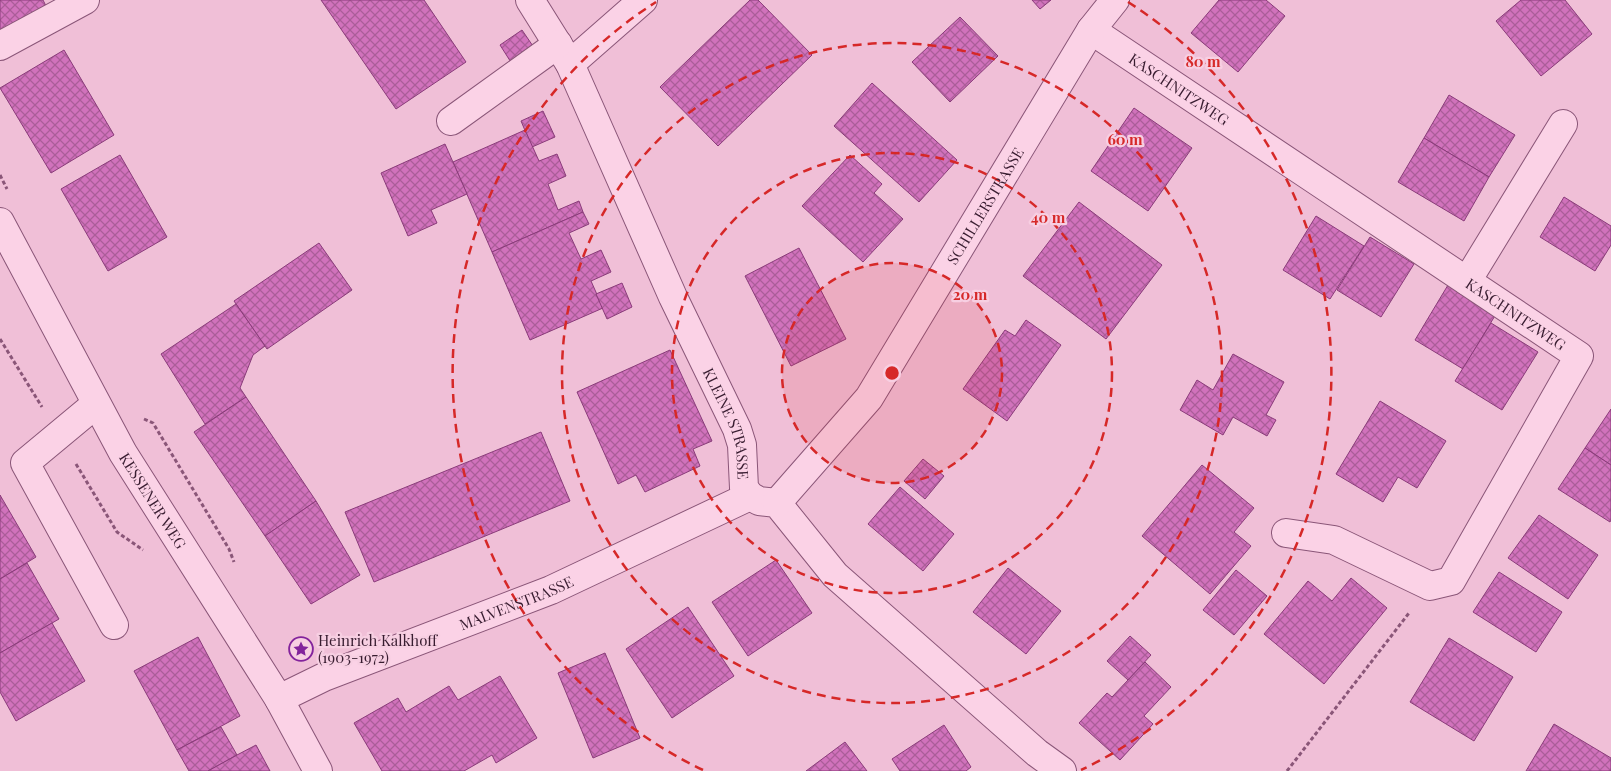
<svg xmlns="http://www.w3.org/2000/svg" width="1611" height="771" font-family="'Playfair Display',serif">
	<defs>
		<pattern id="building-cross-hatch" width="8" height="8" patternUnits="userSpaceOnUse" patternTransform="scale(1.25)"><rect width="8" height="8" fill="#d172bc"/><path d="M0 0l8 8M0 8l8-8" fill="none" stroke="#ab5d99"/></pattern>
	</defs>
	<rect width="100%" height="100%" fill="#f0bfd7"/>
	<g fill="url(#building-cross-hatch)" stroke="#8a3b7a">
		<polygon points="0,0 43,0 47,8 0,34"/>
		<polygon points="321,0 424,0 466,62 396,109"/>
		<polygon points="750,0 758,0 812,55 718,146 660,87"/>
		<polygon points="1032,0 1051,0 1040,9"/>
		<polygon points="1219,0 1266,0 1285,16 1238,72 1191,33"/>
		<polygon points="1521,0 1565,0 1592,34 1541,76 1496,21"/>
		<polygon points="960,17 998,56 950,102 912,62"/>
		<polygon points="522,30 537,52 514,67 500,45"/>
		<polygon points="64,50 114,135 51,173 0,88"/>
		<polygon points="872,83 957,160 919,202 834,126"/>
		<polygon points="1449,95 1515,135 1489,177 1424,138"/>
		<polygon points="1134,108 1192,148 1148,211 1091,171"/>
		<polygon points="543,111 555,137 532,147 521,121"/>
		<polygon points="525,130 539,161 557,154 566,176 548,184 558,210 579,201 583,212 492,252 453,162"/>
		<polygon points="1424,138 1489,177 1464,221 1398,182"/>
		<polygon points="445,144 467,194 431,210 437,223 408,236 381,173"/>
		<polygon points="120,155 167,237 108,271 61,189"/>
		<polygon points="850,155 882,184 874,193 903,219 863,262 802,206"/>
		<polygon points="1564,197 1611,226 1611,245 1595,271 1540,237"/>
		<polygon points="1079,202 1162,265 1106,339 1023,276"/>
		<polygon points="583,212 589,224 569,233 581,259 601,250 611,272 591,281 603,308 530,340 492,252"/>
		<polygon points="1316,216 1364,246 1330,299 1283,270"/>
		<polygon points="1370,237 1414,264 1381,317 1337,290"/>
		<polygon points="319,243 352,290 267,349 234,301"/>
		<polygon points="799,248 846,339 791,366 745,276"/>
		<polygon points="622,283 632,307 607,319 596,294"/>
		<polygon points="1448,285 1496,314 1463,369 1415,340"/>
		<polygon points="236,304 265,346 253,355 240,388 246,397 205,424 161,354"/>
		<polygon points="1026,320 1061,345 1007,421 963,389 1005,330 1015,336"/>
		<polygon points="1491,323 1538,352 1502,410 1455,381"/>
		<polygon points="670,350 712,441 693,449 700,466 645,492 636,475 618,484 577,392"/>
		<polygon points="1233,354 1284,382 1266,415 1276,420 1267,436 1233,417 1223,435 1180,410 1197,380 1213,390"/>
		<polygon points="246,397 316,501 265,536 194,432"/>
		<polygon points="1380,401 1446,441 1417,488 1398,477 1383,502 1336,474"/>
		<polygon points="1611,409 1611,465 1585,448"/>
		<polygon points="541,432 570,501 374,582 345,512"/>
		<polygon points="1585,448 1611,465 1611,520 1610,522 1558,489"/>
		<polygon points="923,459 944,476 925,499 904,481"/>
		<polygon points="1202,465 1254,508 1234,532 1251,546 1210,594 1142,536"/>
		<polygon points="900,487 954,534 923,571 868,524"/>
		<polygon points="0,495 36,557 0,579"/>
		<polygon points="316,501 360,575 311,604 265,536"/>
		<polygon points="1539,515 1598,555 1568,599 1508,558"/>
		<polygon points="776,560 812,613 748,656 712,602"/>
		<polygon points="27,563 59,619 0,653 0,579"/>
		<polygon points="1008,568 1061,611 1026,654 973,612"/>
		<polygon points="1236,570 1267,596 1234,635 1203,610"/>
		<polygon points="1499,572 1562,612 1536,652 1473,612"/>
		<polygon points="1351,578 1387,608 1324,684 1264,634 1308,581 1332,601"/>
		<polygon points="688,607 734,676 672,718 626,649"/>
		<polygon points="52,623 85,681 16,721 0,692 0,653"/>
		<polygon points="1130,636 1151,655 1128,680 1107,661"/>
		<polygon points="198,637 240,716 177,750 134,671"/>
		<polygon points="1449,638 1513,677 1474,741 1410,702"/>
		<polygon points="605,653 640,738 593,758 558,673"/>
		<polygon points="1145,662 1171,687 1144,716 1153,724 1120,760 1079,723 1107,693 1112,697"/>
		<polygon points="500,676 537,738 496,763 492,755 464,771 382,771 354,723 398,698 406,712 449,686 458,700"/>
		<polygon points="1554,724 1611,758 1611,771 1526,771"/>
		<polygon points="944,725 971,767 966,771 900,771 892,759"/>
		<polygon points="221,727 237,755 208,771 189,771 177,750"/>
		<polygon points="845,742 867,771 806,771"/>
		<polygon points="256,745 270,771 208,771 237,755"/>
	</g>
	<g fill="none" stroke-linecap="round" stroke-linejoin="round">
		<g stroke="#8a5678" stroke-width="30">
			<g id="minor">
				<path id="s1" d="M530,0L570,64L673,297L737,429L742,445L744,488L750,496L759,501L777,503L835,575L1037,753L1062,771"/>
				<path id="s2" d="M1091,30L1579,356L1451,581L1430,586L1334,540L1286,533"/>
				<polyline points="0,46 85,0"/>
				<polyline points="570,64 643,0"/>
				<polyline points="451,121 558,44"/>
				<path id="s3" d="M0,222L123,453L279,699L318,771"/>
				<polyline points="1467,281 1563,124"/>
				<polyline points="96,404 25,463 114,625"/>
				<path id="s4" d="M777,503L869,398L1091,30L1115,0"/>
				<path id="s5" d="M279,699L324,677L551,590L750,496"/>
			</g>
		</g>
		<g stroke="#8a5678" stroke-width="3" stroke-dasharray="4 2.5" stroke-linecap="butt">
			<polyline points="0,175 7,189"/>
			<polyline points="0,339 42,407"/>
			<polyline points="144,419 153,423 229,549 234,562"/>
			<polyline points="76,464 117,532 143,550"/>
			<polyline points="1287,771 1409,613"/>
		</g>
		<use href="#minor" stroke="#fbd2e6" stroke-width="28"/>
	</g>
	<circle cx="892" cy="373" r="110" fill="#d62828" fill-opacity=".12"/>
	<g fill="none" stroke="#d62828" stroke-width="2.5" stroke-dasharray="9 6">
		<circle cx="892" cy="373" r="110"/>
		<circle cx="892" cy="373" r="220"/>
		<circle cx="892" cy="373" r="330"/>
		<path d="M703 770A440 440 0 0 1 656 2M1128 2A440 440 0 0 1 1081 770"/>
	</g>
	<defs>
		<g id="sight-ring" transform="scale(1.25)"><circle r="9.5" fill="#f7cfe2" stroke="#83239c" stroke-width="1.5"/><path d="M0-6L1.8-2.2L6-1.7L2.9 1.2L3.7 5.4L0 3.3L-3.7 5.4L-2.9 1.2L-6-1.7L-1.8-2.2Z" fill="#83239c"/></g>
	</defs>
	<g fill-rule="evenodd">
		<use href="#sight-ring" x="301" y="649"/>
	</g>
	<g text-anchor="middle" dominant-baseline="central" stroke-width="4.5" stroke-linejoin="round" paint-order="stroke">
		<g font-size="15" fill="#381c30" stroke="#f7cfe2">
			<text stroke="none"><textPath href="#s2" startOffset="106">KASCHNITZWEG</textPath></text>
			<text stroke="none"><textPath href="#s4" startOffset="364">SCHILLERSTRASSE</textPath></text>
			<text stroke="none"><textPath href="#s2" startOffset="511">KASCHNITZWEG</textPath></text>
			<text stroke="none"><textPath href="#s1" startOffset="469">KLEINE STRASSE</textPath></text>
			<text stroke="none"><textPath href="#s3" startOffset="318">KESSENER WEG</textPath></text>
			<text stroke="none"><textPath href="#s5" startOffset="256">MALVENSTRASSE</textPath></text>
		</g>
		<g font-size="15" fill="#381c30" stroke="#f7cfe2" text-anchor="start">
			<text x="318" y="640">Heinrich Kalkhoff<tspan x="318" dy="17">(1903-1972)</tspan></text>
		</g>
	</g>
	<circle cx="892" cy="373" r="8" fill="#d62828" stroke="#f7cfe2" stroke-width="2.5"/>
	<g font-size="15" text-anchor="middle" font-weight="bold" fill="#d62828" stroke="#f7cfe2" stroke-width="4.5" stroke-linejoin="round" paint-order="stroke">
		<text x="1203" y="67">80 m</text>
		<text x="1125" y="145">60 m</text>
		<text x="1048" y="223">40 m</text>
		<text x="970" y="300">20 m</text>
	</g>
</svg>
